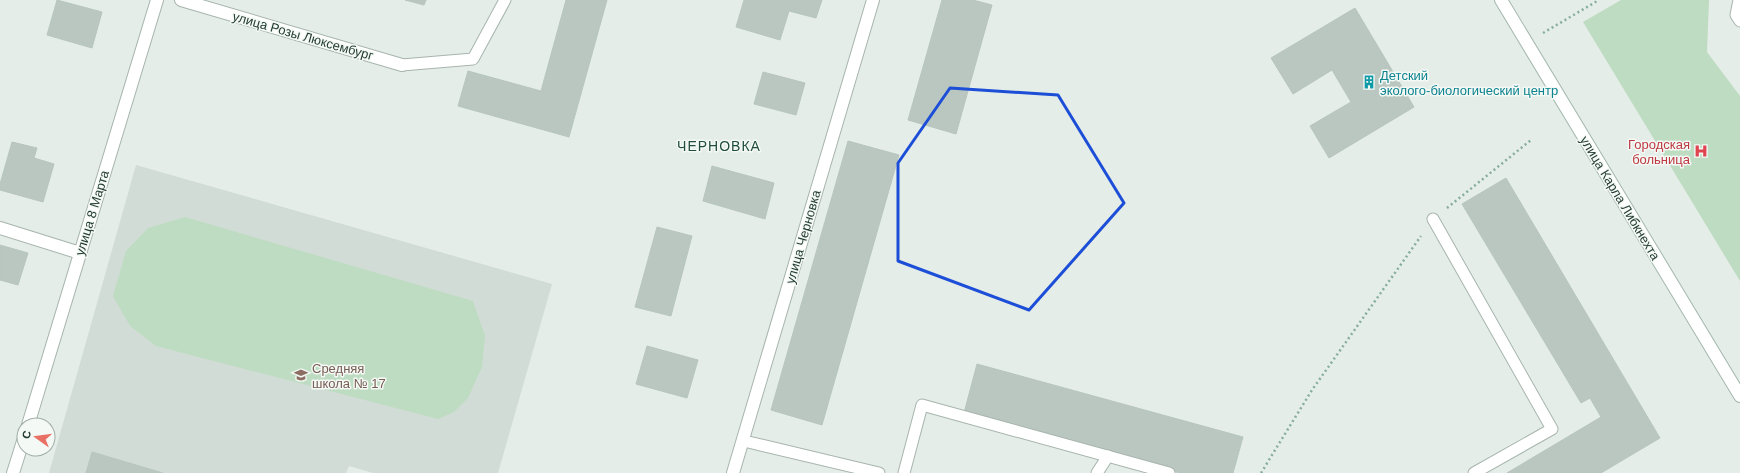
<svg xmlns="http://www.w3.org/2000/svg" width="1740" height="473" font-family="Helvetica,sans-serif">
	<rect width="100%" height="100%" fill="#e4ede7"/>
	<polygon fill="#d2dcd6" points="136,165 552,284 498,473 373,473 349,466 346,473 49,473"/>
	<g fill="#bedcc1">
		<polygon points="1621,0 1709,0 1707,52 1740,96 1740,281 1583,22"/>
		<polygon points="185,217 473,301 485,336 482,367 468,398 454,412 438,419 156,346 130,326 113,296 126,251 148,228"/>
	</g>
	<g fill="#b9c7c0" stroke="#b7c6bd">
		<polygon points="57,0 102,12 92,48 47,35"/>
		<polygon points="405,0 426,0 424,5"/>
		<polygon points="566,0 607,0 569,137 458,106 468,71 541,91"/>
		<polygon points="744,0 822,0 816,18 789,11 780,40 736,27"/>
		<polygon points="942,0 973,0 992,5 956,134 908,120"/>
		<polygon points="1355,8 1414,107 1329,158 1310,126 1351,102 1332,70 1293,94 1271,58"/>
		<polygon points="763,72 805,83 796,115 754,104"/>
		<polygon points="848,141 899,155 822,425 771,410"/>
		<polygon points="12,142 37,148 34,158 54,164 43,202 0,190 0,184"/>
		<polygon points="712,166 774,183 765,219 703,201"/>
		<polygon points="1506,178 1660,438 1601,473 1507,473 1601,417 1590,398 1581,403 1462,204"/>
		<polygon points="657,227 692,236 671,316 635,307"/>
		<polygon points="0,245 28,253 18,285 0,280"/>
		<polygon points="647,346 698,360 687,398 636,384"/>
		<polygon points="977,364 1243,437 1233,473 1180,473 964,413"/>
		<polygon points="92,452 163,473 86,473"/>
	</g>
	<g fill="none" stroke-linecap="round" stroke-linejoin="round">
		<g stroke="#a7b5ad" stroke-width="13">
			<g id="service">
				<polyline points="1739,0 1736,15 1740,21"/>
				<polyline points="402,65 473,59 505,0"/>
				<polyline points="1433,219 1552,429 1474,473"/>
				<polyline points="744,441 879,473"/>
				<polyline points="904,473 922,405 1169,473"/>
				<polyline points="1097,473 1108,456"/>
			</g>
		</g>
		<g stroke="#a7b5ad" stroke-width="14">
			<g id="minor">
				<polyline points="181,0 402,65"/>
				<polyline points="0,228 80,253"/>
				<polyline points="28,425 157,0"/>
				<polyline points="13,473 24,438"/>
				<polyline points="733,473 873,0"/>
			</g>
		</g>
		<g stroke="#a3b8ad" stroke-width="14">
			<polyline id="secondary" points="1501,0 1740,396"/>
		</g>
		<g stroke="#86ae9b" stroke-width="2.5" stroke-dasharray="2 3" stroke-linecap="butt">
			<polyline points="1543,33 1599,0"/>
			<polyline points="1447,208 1531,140"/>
			<polyline points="1261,473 1312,390 1421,236"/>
		</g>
		<use href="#service" stroke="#fff" stroke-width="11"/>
		<use href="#minor" stroke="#fff" stroke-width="12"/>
		<use href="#secondary" stroke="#fff" stroke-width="12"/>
	</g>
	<path fill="none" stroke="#1d4ed8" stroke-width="3" stroke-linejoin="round" d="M950,88L1058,95L1124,203L1029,310L898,261V163Z"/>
	<defs>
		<g id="building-bare" transform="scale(1.08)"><path d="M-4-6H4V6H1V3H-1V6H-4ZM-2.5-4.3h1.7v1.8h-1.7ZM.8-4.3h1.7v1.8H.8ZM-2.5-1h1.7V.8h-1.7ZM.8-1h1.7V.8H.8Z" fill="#0f9aa8" stroke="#f4f9f6" stroke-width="2.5" paint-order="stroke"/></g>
		<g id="hospital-bare" transform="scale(1.08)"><path d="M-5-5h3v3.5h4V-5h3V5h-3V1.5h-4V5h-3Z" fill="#e0444e" stroke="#f4f9f6" stroke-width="2.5" paint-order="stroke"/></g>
		<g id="school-bare" transform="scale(1.08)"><path d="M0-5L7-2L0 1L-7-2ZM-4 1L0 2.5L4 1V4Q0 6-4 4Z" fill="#8d6e63" stroke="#f4f9f6" stroke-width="2.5" paint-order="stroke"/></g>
	</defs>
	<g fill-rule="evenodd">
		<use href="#building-bare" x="1369" y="82"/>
		<use href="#hospital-bare" x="1701" y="151"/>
		<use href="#school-bare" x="301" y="375"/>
	</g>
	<g text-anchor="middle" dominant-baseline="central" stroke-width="3" stroke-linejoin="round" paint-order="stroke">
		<g font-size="13" fill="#243d32" stroke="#f4f9f6">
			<text transform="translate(303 36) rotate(16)">улица Розы Люксембург</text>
			<text transform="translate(1620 198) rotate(59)">улица Карла Либкнехта</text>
			<text transform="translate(92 213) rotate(-73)">улица 8 Марта</text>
			<text transform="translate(803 237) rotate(-74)">улица Черновка</text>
		</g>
		<g font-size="13" fill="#0d838f" stroke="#f4f9f6" text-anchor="start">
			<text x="1380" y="75">Детский<tspan x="1380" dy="15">эколого-биологический центр</tspan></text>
		</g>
		<g font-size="13" fill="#be3a42" stroke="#f4f9f6" text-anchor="end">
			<text x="1690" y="144">Городская<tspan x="1690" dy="15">больница</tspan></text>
		</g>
		<g font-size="13" fill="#785e54" stroke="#f4f9f6" text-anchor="start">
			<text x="312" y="368">Средняя<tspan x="312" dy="15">школа № 17</tspan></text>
		</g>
		<g font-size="14" letter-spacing="1" fill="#214e3c" stroke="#f4f9f6">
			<text x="719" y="146">ЧЕРНОВКА</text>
		</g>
	</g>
	<g transform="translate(36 437) rotate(284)"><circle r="19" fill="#f4f9f6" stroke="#a1aea8"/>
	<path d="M0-3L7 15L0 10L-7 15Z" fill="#e97065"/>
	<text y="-6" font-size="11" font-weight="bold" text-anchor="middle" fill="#243d32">С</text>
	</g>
</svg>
